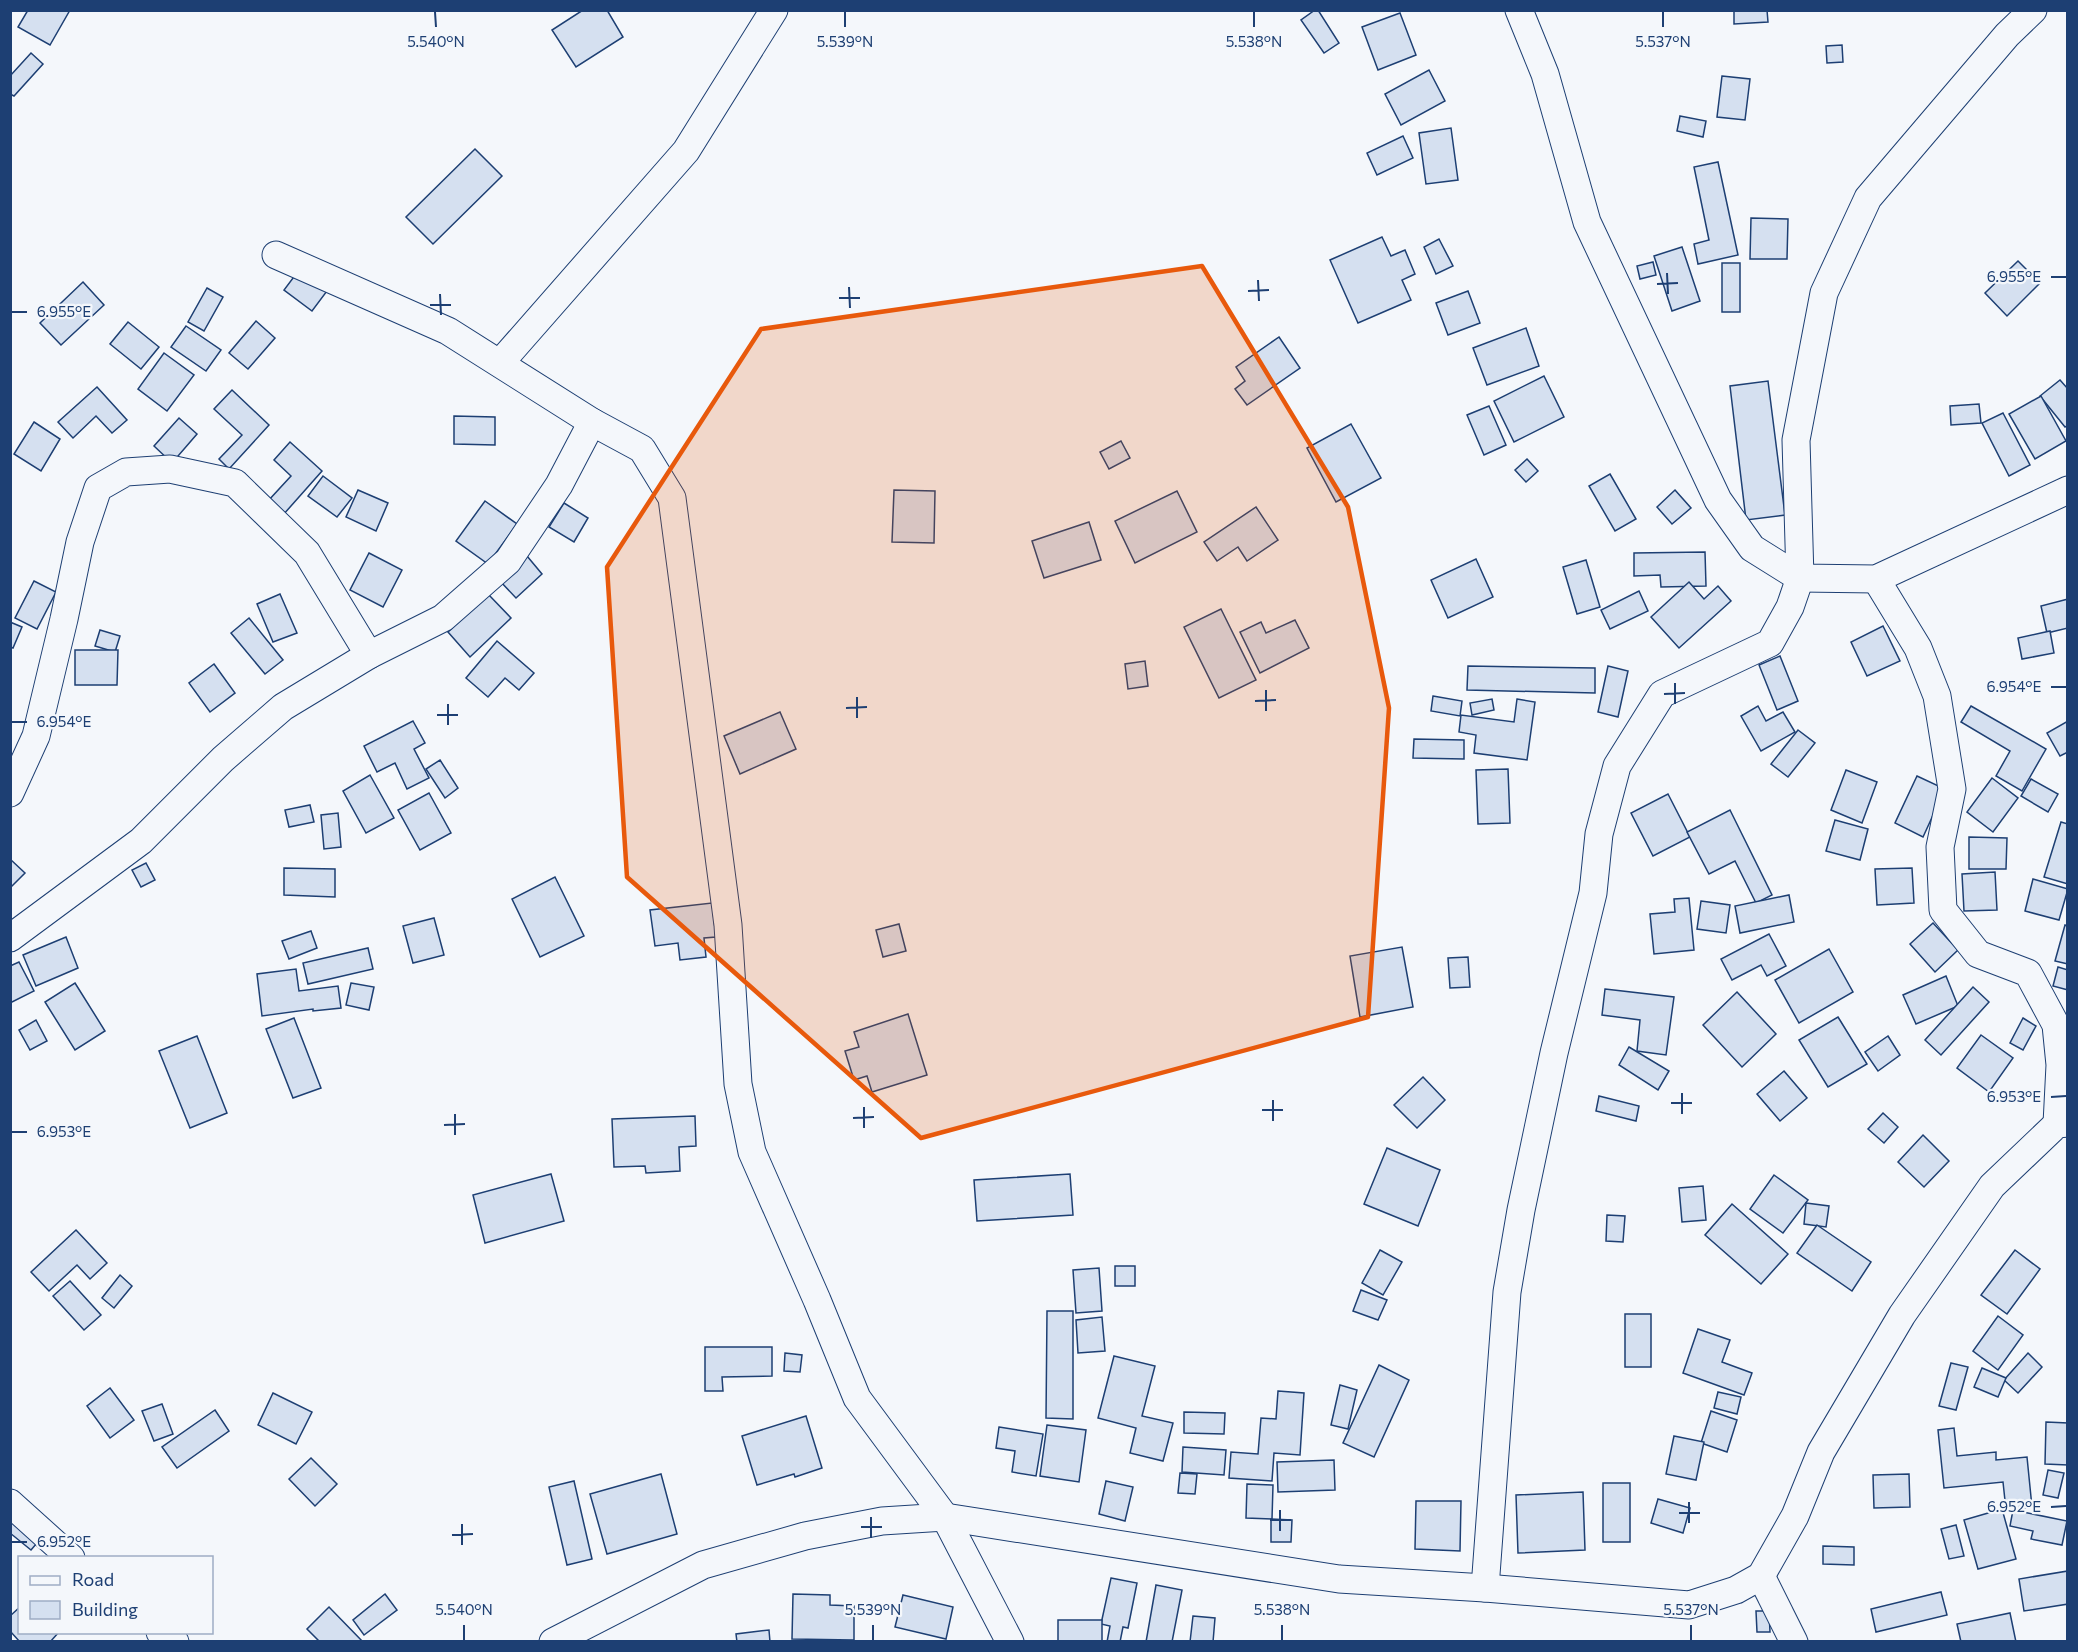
<svg xmlns="http://www.w3.org/2000/svg" width="2078" height="1652" font-family="Commissioner,sans-serif">
	<rect width="100%" height="100%" fill="#f4f7fb"/>
	<g fill="#d5e0f0" stroke="#1d3f73" stroke-width="1.5">
		<polygon points="28,10 70,10 50,45 18,27"/>
		<polygon points="583,10 607,10 623,37 576,67 552,30"/>
		<polygon points="1315,10 1318,10 1339,43 1324,53 1301,20"/>
		<polygon points="1734,10 1767,10 1768,22 1734,24"/>
		<polygon points="1400,13 1416,55 1378,70 1362,27"/>
		<polygon points="1842,45 1843,62 1827,63 1826,46"/>
		<polygon points="31,53 43,64 14,96 10,94 10,76"/>
		<polygon points="1429,70 1445,101 1401,125 1385,94"/>
		<polygon points="1722,76 1750,79 1745,120 1717,117"/>
		<polygon points="1680,116 1706,121 1703,137 1677,131"/>
		<polygon points="1451,128 1458,180 1426,184 1419,133"/>
		<polygon points="1403,136 1413,158 1377,175 1367,153"/>
		<polygon points="475,149 502,176 433,244 406,217"/>
		<polygon points="1718,162 1738,255 1698,264 1694,244 1709,240 1694,167"/>
		<polygon points="1751,218 1788,219 1787,259 1750,259"/>
		<polygon points="1382,237 1391,256 1405,250 1415,274 1402,280 1411,300 1358,323 1330,260"/>
		<polygon points="1439,239 1453,266 1436,274 1424,247"/>
		<polygon points="1682,247 1700,301 1672,311 1654,256"/>
		<polygon points="2018,261 2040,283 2007,316 1985,293"/>
		<polygon points="1653,262 1656,275 1640,279 1637,266"/>
		<rect x="1722" y="263" width="18" height="49"/>
		<polygon points="299,270 327,291 312,311 284,290"/>
		<polygon points="83,282 104,305 61,345 40,323"/>
		<polygon points="207,288 223,297 204,331 188,322"/>
		<polygon points="1468,291 1480,323 1448,335 1436,303"/>
		<polygon points="256,321 275,338 248,369 229,353"/>
		<polygon points="128,322 159,347 141,369 110,344"/>
		<polygon points="186,326 221,350 206,371 171,347"/>
		<polygon points="1526,328 1539,366 1487,385 1473,348"/>
		<polygon points="1279,337 1300,368 1247,405 1235,389 1245,381 1236,367"/>
		<polygon points="164,353 194,375 167,411 138,389"/>
		<polygon points="1544,376 1564,417 1514,442 1494,401"/>
		<polygon points="2060,380 2068,389 2068,425 2065,427 2040,396"/>
		<polygon points="1768,381 1785,515 1746,520 1730,386"/>
		<polygon points="97,387 127,420 112,433 96,416 73,438 58,422"/>
		<polygon points="232,390 269,425 229,469 219,459 242,435 214,409"/>
		<polygon points="2041,396 2066,441 2035,459 2009,414"/>
		<polygon points="1979,404 1981,423 1951,425 1950,406"/>
		<polygon points="1489,406 1506,445 1484,455 1467,415"/>
		<polygon points="2003,413 2030,465 2009,476 1982,423"/>
		<polygon points="454,416 495,417 495,445 454,444"/>
		<polygon points="179,418 197,434 172,463 154,446"/>
		<polygon points="34,422 60,439 41,471 14,454"/>
		<polygon points="1351,424 1381,478 1336,502 1307,448"/>
		<polygon points="1121,441 1130,458 1109,469 1100,452"/>
		<polygon points="290,442 322,471 283,515 268,501 291,476 274,460"/>
		<polygon points="1527,459 1538,471 1526,482 1515,470"/>
		<polygon points="1610,474 1636,519 1615,531 1589,486"/>
		<polygon points="323,476 352,498 337,517 308,496"/>
		<polygon points="358,490 388,503 376,531 346,517"/>
		<polygon points="894,490 935,491 934,543 892,542"/>
		<polygon points="1675,490 1691,508 1672,524 1657,507"/>
		<polygon points="1177,491 1197,532 1135,563 1115,521"/>
		<polygon points="485,501 517,524 488,564 456,541"/>
		<polygon points="564,503 588,518 574,542 549,527"/>
		<polygon points="1256,507 1278,540 1247,561 1238,547 1217,561 1204,542"/>
		<polygon points="1089,522 1101,560 1044,578 1032,541"/>
		<polygon points="1705,552 1706,586 1661,587 1660,575 1634,576 1634,553"/>
		<polygon points="369,553 402,570 383,607 350,590"/>
		<polygon points="527,556 542,574 516,598 500,581"/>
		<polygon points="1476,559 1493,597 1448,618 1431,580"/>
		<polygon points="1586,560 1600,607 1577,614 1563,567"/>
		<polygon points="34,581 56,592 37,629 15,618"/>
		<polygon points="1689,582 1704,599 1718,586 1731,601 1679,648 1651,617"/>
		<polygon points="1639,591 1648,611 1610,629 1601,610"/>
		<polygon points="280,594 297,633 273,642 257,604"/>
		<polygon points="488,594 511,618 470,657 448,632"/>
		<polygon points="2068,599 2068,628 2047,633 2041,606"/>
		<polygon points="1221,609 1256,680 1219,698 1184,627"/>
		<polygon points="249,618 283,660 265,674 231,633"/>
		<polygon points="1295,620 1309,648 1260,673 1240,632 1261,622 1266,633"/>
		<polygon points="10,622 22,627 13,648 10,647"/>
		<polygon points="1883,626 1900,661 1867,676 1851,642"/>
		<polygon points="100,630 120,636 115,652 95,646"/>
		<polygon points="2050,631 2054,653 2022,659 2018,638"/>
		<polygon points="497,641 534,673 519,690 505,678 488,697 466,678"/>
		<polygon points="75,650 118,650 117,685 75,685"/>
		<polygon points="1780,656 1798,701 1777,710 1759,665"/>
		<polygon points="1145,661 1148,686 1128,689 1125,664"/>
		<polygon points="214,664 235,693 210,712 189,683"/>
		<polygon points="1468,666 1595,668 1595,693 1467,690"/>
		<polygon points="1608,666 1628,671 1618,717 1598,712"/>
		<polygon points="1433,696 1462,701 1460,716 1431,711"/>
		<polygon points="1492,699 1494,710 1472,715 1470,703"/>
		<polygon points="1517,699 1535,702 1527,760 1474,753 1476,735 1459,732 1461,715 1514,722"/>
		<polygon points="1758,706 1766,721 1783,712 1795,732 1761,751 1741,716"/>
		<polygon points="1971,706 2046,749 2022,791 1996,776 2010,751 1961,722"/>
		<polygon points="780,712 796,749 740,774 724,736"/>
		<polygon points="413,721 425,743 414,749 429,778 407,789 395,763 377,772 364,746"/>
		<polygon points="2068,721 2068,752 2060,756 2047,733"/>
		<polygon points="1798,730 1815,743 1788,777 1771,764"/>
		<polygon points="1414,739 1464,740 1464,759 1413,758"/>
		<polygon points="440,760 458,788 445,798 426,769"/>
		<polygon points="1508,769 1510,823 1478,824 1476,770"/>
		<polygon points="1846,770 1877,782 1862,823 1831,810"/>
		<polygon points="370,775 394,818 366,833 343,791"/>
		<polygon points="1917,776 1945,789 1923,837 1895,823"/>
		<polygon points="1992,778 2018,798 1993,832 1967,812"/>
		<polygon points="2031,779 2058,794 2048,812 2021,796"/>
		<polygon points="429,793 451,833 420,850 398,810"/>
		<polygon points="1668,794 1690,837 1653,856 1631,813"/>
		<polygon points="310,805 314,822 289,827 285,810"/>
		<polygon points="1730,810 1772,895 1756,903 1735,861 1709,874 1687,832"/>
		<polygon points="338,813 341,847 324,849 321,815"/>
		<polygon points="1835,820 1868,829 1860,860 1826,851"/>
		<polygon points="2061,822 2068,824 2068,884 2044,877"/>
		<polygon points="1969,837 2007,838 2006,869 1969,869"/>
		<polygon points="10,859 25,873 10,888"/>
		<polygon points="146,863 155,880 141,887 132,870"/>
		<polygon points="284,868 335,869 335,897 284,895"/>
		<polygon points="1912,868 1914,903 1877,905 1875,869"/>
		<polygon points="1995,872 1997,910 1964,911 1962,874"/>
		<polygon points="555,877 584,936 540,957 512,899"/>
		<polygon points="2033,879 2068,889 2059,920 2025,911"/>
		<polygon points="1789,895 1794,922 1740,933 1735,906"/>
		<polygon points="1689,898 1694,950 1654,954 1650,914 1675,912 1674,899"/>
		<polygon points="1701,901 1730,905 1726,933 1697,929"/>
		<polygon points="712,903 716,937 704,938 706,957 680,960 678,943 655,946 650,910"/>
		<polygon points="434,918 444,955 413,963 403,926"/>
		<polygon points="1933,923 1958,950 1935,972 1910,944"/>
		<polygon points="899,924 906,951 883,957 876,930"/>
		<polygon points="2065,925 2068,926 2068,964 2055,961"/>
		<polygon points="311,931 317,948 289,959 282,941"/>
		<polygon points="1769,934 1786,966 1767,976 1761,965 1732,980 1721,959"/>
		<polygon points="66,937 78,968 36,986 23,955"/>
		<polygon points="1402,947 1413,1007 1360,1017 1350,956"/>
		<polygon points="368,948 373,969 308,984 303,963"/>
		<polygon points="1829,949 1853,992 1799,1023 1775,980"/>
		<polygon points="1468,957 1470,987 1450,988 1448,958"/>
		<polygon points="19,962 34,991 10,1003 10,966"/>
		<polygon points="2058,967 2068,970 2068,990 2053,986"/>
		<polygon points="296,969 299,991 338,986 341,1008 313,1011 313,1009 262,1016 257,974"/>
		<polygon points="1946,976 1958,1006 1916,1024 1903,995"/>
		<polygon points="75,983 105,1031 75,1050 45,1002"/>
		<polygon points="351,983 374,987 369,1010 346,1005"/>
		<polygon points="1973,987 1989,1002 1941,1055 1925,1040"/>
		<polygon points="1605,989 1674,997 1666,1055 1637,1051 1640,1020 1602,1015"/>
		<polygon points="1737,992 1776,1034 1742,1067 1703,1025"/>
		<polygon points="908,1014 927,1075 872,1092 867,1076 854,1080 845,1051 859,1047 854,1032"/>
		<polygon points="1838,1017 1867,1064 1828,1087 1799,1040"/>
		<polygon points="294,1018 321,1088 293,1098 266,1029"/>
		<polygon points="2023,1018 2036,1026 2023,1050 2010,1043"/>
		<polygon points="36,1020 47,1041 30,1050 19,1030"/>
		<polygon points="1981,1035 2013,1058 1989,1092 1957,1068"/>
		<polygon points="197,1036 227,1113 190,1128 159,1051"/>
		<polygon points="1888,1036 1900,1055 1878,1071 1865,1052"/>
		<polygon points="1629,1047 1669,1071 1658,1090 1619,1065"/>
		<polygon points="1784,1071 1807,1098 1780,1121 1757,1094"/>
		<polygon points="1423,1077 1445,1100 1417,1128 1394,1105"/>
		<polygon points="1599,1096 1639,1106 1636,1121 1596,1111"/>
		<polygon points="1883,1113 1898,1127 1884,1143 1868,1129"/>
		<polygon points="695,1116 696,1146 679,1147 680,1171 646,1173 645,1166 614,1167 612,1119"/>
		<polygon points="1923,1135 1949,1161 1924,1187 1898,1162"/>
		<polygon points="1387,1148 1440,1170 1418,1226 1364,1204"/>
		<polygon points="551,1174 564,1221 485,1243 473,1195"/>
		<polygon points="1070,1174 1073,1215 977,1221 974,1180"/>
		<polygon points="1774,1175 1808,1200 1783,1233 1750,1209"/>
		<polygon points="1703,1186 1706,1220 1682,1222 1679,1188"/>
		<polygon points="1806,1203 1829,1206 1826,1227 1804,1224"/>
		<polygon points="1732,1204 1788,1254 1761,1284 1705,1235"/>
		<polygon points="1607,1215 1625,1216 1623,1242 1606,1241"/>
		<polygon points="1817,1225 1871,1262 1852,1291 1797,1253"/>
		<polygon points="76,1230 107,1263 90,1279 77,1265 49,1291 31,1272"/>
		<polygon points="1380,1250 1402,1262 1383,1295 1362,1283"/>
		<polygon points="2015,1250 2040,1269 2007,1314 1981,1295"/>
		<rect x="1115" y="1266" width="20" height="20"/>
		<polygon points="1099,1268 1102,1311 1076,1313 1073,1270"/>
		<polygon points="120,1275 132,1286 114,1308 102,1298"/>
		<polygon points="70,1281 101,1315 84,1330 53,1296"/>
		<polygon points="1361,1290 1387,1300 1378,1320 1353,1311"/>
		<polygon points="1047,1311 1073,1311 1073,1419 1046,1418"/>
		<rect x="1625" y="1314" width="26" height="53"/>
		<polygon points="1998,1316 2023,1335 1998,1370 1973,1351"/>
		<polygon points="1102,1317 1105,1351 1078,1353 1076,1320"/>
		<polygon points="1698,1329 1730,1340 1722,1362 1752,1373 1744,1395 1683,1373"/>
		<polygon points="705,1347 772,1347 772,1376 722,1377 723,1391 705,1391"/>
		<polygon points="785,1353 802,1355 800,1372 784,1371"/>
		<polygon points="2028,1353 2042,1367 2018,1393 2004,1380"/>
		<polygon points="1114,1356 1155,1366 1142,1416 1173,1423 1163,1461 1130,1453 1136,1428 1098,1418"/>
		<polygon points="1951,1363 1968,1367 1956,1410 1939,1406"/>
		<polygon points="1379,1365 1409,1380 1374,1457 1343,1443"/>
		<polygon points="1982,1368 2006,1378 1998,1397 1974,1387"/>
		<polygon points="1340,1385 1357,1390 1348,1429 1331,1425"/>
		<polygon points="110,1388 134,1420 110,1438 87,1406"/>
		<polygon points="1278,1391 1304,1393 1300,1455 1274,1453 1272,1481 1229,1478 1231,1452 1258,1454 1261,1418 1276,1419"/>
		<polygon points="1718,1392 1741,1397 1737,1414 1714,1408"/>
		<polygon points="273,1393 312,1412 296,1444 258,1425"/>
		<polygon points="162,1404 173,1434 154,1441 142,1411"/>
		<polygon points="215,1410 229,1431 177,1468 162,1447"/>
		<polygon points="1711,1411 1737,1420 1727,1452 1701,1443"/>
		<polygon points="1184,1412 1225,1413 1224,1434 1184,1433"/>
		<polygon points="806,1416 822,1468 795,1477 794,1474 757,1485 742,1436"/>
		<polygon points="2046,1422 2068,1423 2068,1465 2045,1464"/>
		<polygon points="1047,1425 1086,1430 1079,1482 1040,1476"/>
		<polygon points="999,1427 1043,1434 1036,1476 1012,1472 1015,1451 996,1448"/>
		<polygon points="1954,1428 1957,1456 1996,1452 1996,1460 2027,1457 2032,1507 2006,1510 2003,1482 1944,1488 1938,1430"/>
		<polygon points="1674,1436 1704,1442 1696,1480 1666,1474"/>
		<polygon points="1183,1447 1226,1450 1224,1475 1182,1472"/>
		<polygon points="311,1458 337,1484 315,1506 289,1479"/>
		<polygon points="1334,1460 1335,1490 1278,1492 1277,1462"/>
		<polygon points="2048,1470 2064,1473 2058,1498 2043,1495"/>
		<polygon points="1180,1473 1197,1474 1195,1494 1178,1493"/>
		<polygon points="661,1474 677,1534 607,1554 590,1494"/>
		<polygon points="1909,1474 1910,1507 1874,1508 1873,1475"/>
		<polygon points="574,1481 592,1559 567,1565 549,1487"/>
		<polygon points="1106,1481 1133,1487 1125,1521 1099,1514"/>
		<rect x="1603" y="1483" width="27" height="59"/>
		<polygon points="1247,1484 1273,1485 1272,1519 1246,1518"/>
		<polygon points="1583,1492 1585,1550 1518,1553 1516,1495"/>
		<polygon points="1658,1499 1690,1508 1683,1533 1651,1523"/>
		<polygon points="1416,1501 1461,1501 1460,1551 1415,1549"/>
		<polygon points="2002,1509 2016,1559 1978,1569 1964,1520"/>
		<polygon points="2013,1510 2067,1521 2062,1545 2031,1539 2033,1531 2010,1526"/>
		<polygon points="1271,1519 1292,1520 1291,1542 1271,1542"/>
		<polygon points="10,1521 43,1536 31,1550 10,1533"/>
		<polygon points="1956,1525 1964,1556 1949,1559 1941,1529"/>
		<polygon points="1823,1546 1854,1547 1854,1565 1823,1564"/>
		<polygon points="2068,1571 2068,1604 2024,1611 2019,1579"/>
		<polygon points="1111,1578 1137,1583 1128,1628 1123,1627 1120,1642 1107,1642 1110,1626 1101,1624"/>
		<polygon points="1156,1585 1182,1590 1172,1642 1146,1642"/>
		<polygon points="1941,1592 1947,1615 1876,1632 1871,1609"/>
		<polygon points="385,1594 397,1610 364,1635 353,1620"/>
		<polygon points="793,1594 830,1595 830,1605 854,1606 854,1640 792,1639"/>
		<polygon points="903,1595 953,1607 946,1639 895,1627"/>
		<polygon points="20,1607 20,1632 59,1632 50,1642 20,1642 10,1631 10,1616"/>
		<polygon points="329,1607 363,1642 320,1642 307,1629"/>
		<polygon points="1756,1611 1769,1611 1770,1632 1757,1632"/>
		<polygon points="2010,1613 2016,1642 1961,1642 1957,1624"/>
		<polygon points="1193,1616 1215,1618 1213,1642 1190,1642"/>
		<rect x="1058" y="1620" width="44" height="22"/>
		<polygon points="769,1630 770,1642 737,1642 736,1634"/>
	</g>
	<g fill="none" stroke-linecap="round" stroke-linejoin="round">
		<g stroke="#1d3f73" stroke-width="29">
			<g id="minor">
				<polyline points="1519,10 1545,74 1587,222 1718,500 1752,548 1800,578 1876,579 2068,490"/>
				<polyline points="276,255 448,331 592,422 642,449 672,498 728,925 738,1084 752,1152 817,1300 857,1398 945,1517 1010,1642"/>
				<polyline points="500,363 686,151 774,10"/>
				<polyline points="1876,579 1918,648 1937,696 1952,789 1940,847 1943,910 1978,954 2028,973 2056,1025 2060,1065 2057,1124"/>
				<polyline points="10,793 36,736 64,619 80,542 98,488 126,472 170,469 235,483 307,553 369,655"/>
				<polyline points="10,938 141,841 223,759 283,707 369,655 443,618 508,561 559,485 592,422"/>
				<polyline points="10,1503 71,1558"/>
				<polyline points="1761,1576 1794,1642"/>
				<polyline points="1485,1588 1507,1292 1521,1210 1554,1053 1593,893 1599,834 1617,766 1662,694 1770,643 1790,607 1800,578 1796,440 1824,293 1868,198 2007,35 2033,10"/>
				<polyline points="160,1632 175,1642"/>
				<polyline points="553,1642 703,1565 805,1536 882,1521 945,1517 1339,1579 1485,1588 1689,1605 1736,1590 1761,1576 1795,1516 1821,1452 1902,1315 1992,1186 2057,1124 2068,1123"/>
			</g>
		</g>
		<use href="#minor" stroke="#f4f7fb" stroke-width="27"/>
	</g>
	<path fill="#e8590c" fill-opacity="0.2" stroke="#e8590c" stroke-width="4.5" stroke-linejoin="round" d="M1202,266L1348,507L1389,708L1368,1017L921,1138L627,877L607,567L761,329Z"/>
	<path fill="none" stroke="#1d3f73" stroke-width="2" d="M435,12L436,27M845,12V27M1254,12V27M1663,12V27M1667,273L1668,294M2051,277H2066M1258,280L1259,301M1657,284L1678,283M849,287L850,308M1248,291L1269,290M440,294L441,315M839,298H860M430,305H451M12,312H27M1675,683V704M2051,687H2066M1266,690V711M1664,694L1685,693M857,697V718M1255,701L1276,700M448,704V725M846,708L867,707M437,715H458M12,722H27M1682,1093V1114M2051,1097L2066,1096M1273,1100V1121M1671,1103H1692M864,1107V1128M1262,1110H1283M455,1114V1135M853,1118L874,1117M444,1125L465,1124M12,1132H27M1689,1502V1523M2051,1507L2066,1506M1280,1510V1531M1679,1513H1700M871,1517V1538M1270,1520H1291M462,1524V1545M861,1527H882M452,1535L473,1534M12,1542H27M464,1625V1640M873,1625V1640M1282,1625V1640M1691,1625V1640"/>
	<g font-size="15" text-anchor="middle" fill="#1d3f73" stroke="#f4f7fb" stroke-width="4.5" stroke-linejoin="round" paint-order="stroke">
		<text x="436" y="47">5.540°N</text>
		<text x="845" y="47">5.539°N</text>
		<text x="1254" y="47">5.538°N</text>
		<text x="1663" y="47">5.537°N</text>
		<text x="2014" y="282">6.955°E</text>
		<text x="64" y="317">6.955°E</text>
		<text x="2014" y="692">6.954°E</text>
		<text x="64" y="727">6.954°E</text>
		<text x="2014" y="1102">6.953°E</text>
		<text x="64" y="1137">6.953°E</text>
		<text x="2014" y="1512">6.952°E</text>
		<text x="64" y="1547">6.952°E</text>
		<text x="464" y="1615">5.540°N</text>
		<text x="873" y="1615">5.539°N</text>
		<text x="1282" y="1615">5.538°N</text>
		<text x="1691" y="1615">5.537°N</text>
	</g>
	<rect width="2078" height="1652" fill="none" stroke="#1d3f73" stroke-width="24"/>
	<rect x="18" y="1556" width="195" height="78" fill="#f4f7fb" stroke="#9eadc5" stroke-width="1.5"/>
	<rect x="30" y="1576" width="30" height="9" fill="#f4f7fb" stroke="#9eadc5" stroke-width="1.5"/>
	<text x="72" y="1586" font-size="18" fill="#1d3f73">Road</text>
	<rect x="30" y="1601" width="30" height="18" fill="#d5e0f0" stroke="#9eadc5" stroke-width="1.5"/>
	<text x="72" y="1616" font-size="18" fill="#1d3f73">Building</text>
</svg>
